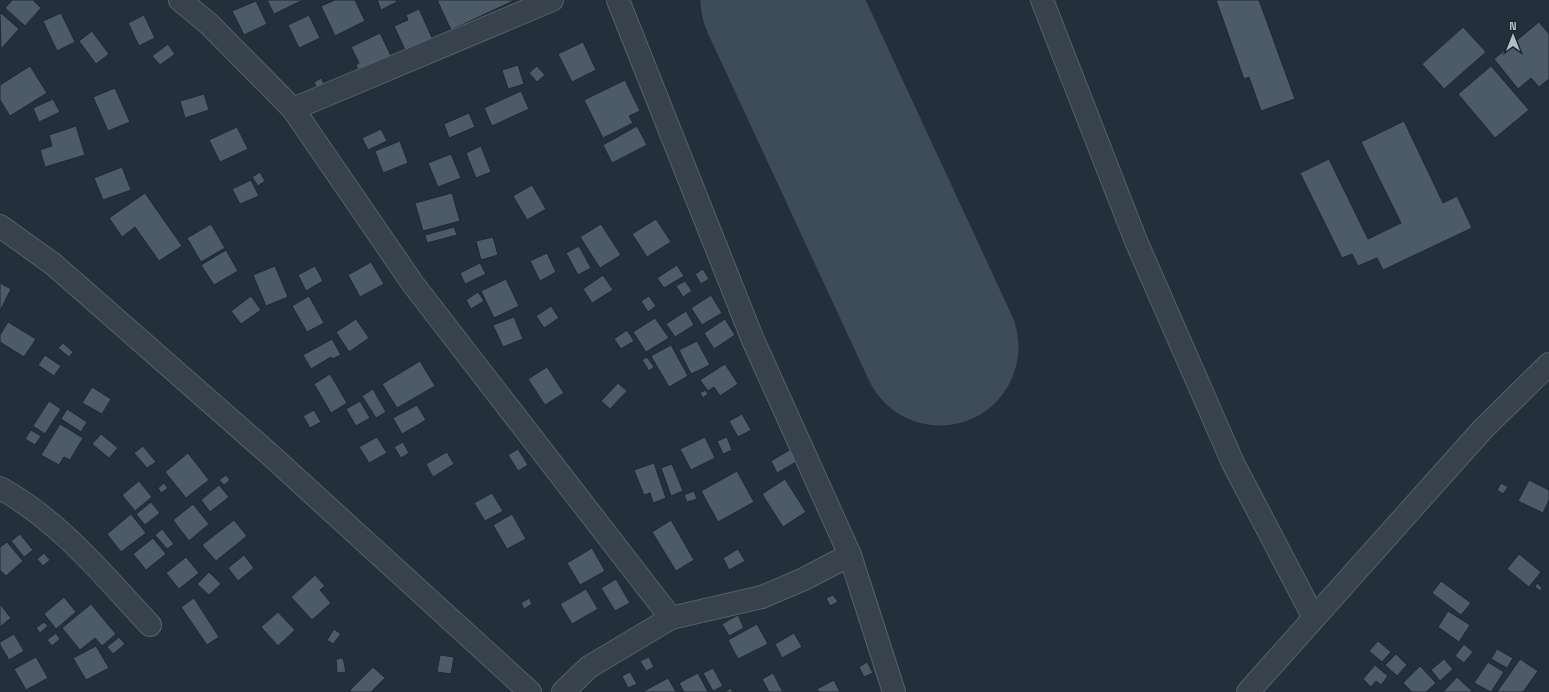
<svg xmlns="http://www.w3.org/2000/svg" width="1549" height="692" font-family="'Space Grotesk',sans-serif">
	<rect width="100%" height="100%" fill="#23303c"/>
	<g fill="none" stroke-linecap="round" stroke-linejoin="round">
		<polyline stroke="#3e4b58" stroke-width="157" points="779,0 940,347"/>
	</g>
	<g fill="#4c5b67" stroke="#1e2933">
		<polygon points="12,0 33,0 41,8 25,26 5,8"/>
		<polygon points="267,0 303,0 274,14"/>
		<polygon points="335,0 355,0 365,21 335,36 321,6"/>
		<polygon points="377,0 395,0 397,2 381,10"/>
		<polygon points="437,0 512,0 513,1 451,30"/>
		<polygon points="1216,0 1259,0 1295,99 1261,111 1249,77 1244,79"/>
		<polygon points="256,1 267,24 244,35 232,11"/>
		<polygon points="419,9 433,40 406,52 394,26 408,20 406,15"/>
		<polygon points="1,13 19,29 1,49 0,14"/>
		<polygon points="61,13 75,42 57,51 43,21"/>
		<polygon points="144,15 155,38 139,46 128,23"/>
		<polygon points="309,15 320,38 299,48 288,25"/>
		<polygon points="1539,22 1549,34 1549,79 1539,87 1531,78 1518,89 1494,59"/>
		<polygon points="1463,27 1486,52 1444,89 1422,64"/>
		<polygon points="92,31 109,54 96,64 79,41"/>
		<polygon points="380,33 394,62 361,77 356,65 359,63 351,47"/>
		<polygon points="583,42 596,70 572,82 558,54"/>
		<polygon points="168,44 175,54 160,65 152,56"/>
		<polygon points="518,65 524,84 508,89 502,70"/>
		<polygon points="30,66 47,93 10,116 0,100 0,85"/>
		<polygon points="537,66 545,75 537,82 529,73"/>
		<polygon points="1491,66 1529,110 1495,138 1458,94"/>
		<polygon points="321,78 325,85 317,88 314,82"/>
		<polygon points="625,80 640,111 629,116 633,123 603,138 584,100"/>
		<polygon points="115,88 130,122 108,131 93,97"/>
		<polygon points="521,91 529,109 492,126 484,108"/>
		<polygon points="204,94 209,110 185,118 180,101"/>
		<polygon points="53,99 60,112 39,122 33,108"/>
		<polygon points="469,113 475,127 449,138 444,124"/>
		<polygon points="1404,121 1443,203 1457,196 1472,228 1383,270 1377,258 1358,266 1352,254 1342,258 1300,173 1329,159 1368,239 1401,223 1361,142"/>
		<polygon points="76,126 85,155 45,167 40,150 52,146 49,135"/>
		<polygon points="637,126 647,145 612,163 603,145"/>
		<polygon points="237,127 248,149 220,162 209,140"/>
		<polygon points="381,129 387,141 368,150 362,138"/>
		<polygon points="400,141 408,163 383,173 375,151"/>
		<polygon points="481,146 491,172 476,178 466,153"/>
		<polygon points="451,154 461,178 438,187 428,163"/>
		<polygon points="122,167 131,190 103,200 94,178"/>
		<polygon points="260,172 265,181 258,186 252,177"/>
		<polygon points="251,180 259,196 240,204 232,189"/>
		<polygon points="532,185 546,209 527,220 513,196"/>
		<polygon points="145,193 182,246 159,261 135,227 122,237 109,218"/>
		<polygon points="452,193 460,221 423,231 415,203"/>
		<polygon points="656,219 671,242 647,257 632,234"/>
		<polygon points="211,224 225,248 201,262 187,238"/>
		<polygon points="601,224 621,255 600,268 580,237"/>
		<polygon points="454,227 457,235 427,243 425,235"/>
		<polygon points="493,237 498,255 481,260 476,241"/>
		<polygon points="579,246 591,268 578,275 566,253"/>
		<polygon points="226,250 238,271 214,285 201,265"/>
		<polygon points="547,253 556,272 540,281 530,261"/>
		<polygon points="371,262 384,284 360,297 348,275"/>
		<polygon points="480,263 486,274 465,284 460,273"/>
		<polygon points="677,265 684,276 664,288 657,278"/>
		<polygon points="275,266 288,297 266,306 253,275"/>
		<polygon points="315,266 323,281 306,291 298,275"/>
		<polygon points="703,269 709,279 701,284 695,274"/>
		<polygon points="603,275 613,290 592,303 583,289"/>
		<polygon points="506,279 519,306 494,318 481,291"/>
		<polygon points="685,281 692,291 683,297 676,286"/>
		<polygon points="0,283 11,289 0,311"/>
		<polygon points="478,292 484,301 471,309 466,300"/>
		<polygon points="711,295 722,313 702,325 691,308"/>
		<polygon points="251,296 261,310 241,324 231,311"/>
		<polygon points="309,296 324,323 307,332 292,306"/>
		<polygon points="649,296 656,306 648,312 641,301"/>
		<polygon points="551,306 559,318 544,328 536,316"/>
		<polygon points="686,311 694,325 675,337 666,324"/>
		<polygon points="514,317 523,339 503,347 493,325"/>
		<polygon points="655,318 669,338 646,352 633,332"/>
		<polygon points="356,319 369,338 349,352 336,332"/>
		<polygon points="725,319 735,335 714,349 704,333"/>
		<polygon points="8,322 36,339 24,357 0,342 0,335"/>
		<polygon points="627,330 634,341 621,349 614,339"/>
		<polygon points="332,339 341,355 332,359 331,357 311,369 303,355"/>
		<polygon points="697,341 710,365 691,374 679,350"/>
		<polygon points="63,343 73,352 69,357 58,348"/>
		<polygon points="671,345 688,376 669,387 651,356"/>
		<polygon points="45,355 61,366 54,376 38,365"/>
		<polygon points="647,357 654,367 649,371 642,360"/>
		<polygon points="420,361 435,386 397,408 382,384"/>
		<polygon points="725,364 738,384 720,396 714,387 708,391 700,380"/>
		<polygon points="547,367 564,393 545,405 528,379"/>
		<polygon points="330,374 347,403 331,413 314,384"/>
		<polygon points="618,383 627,391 610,409 601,401"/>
		<polygon points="92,387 111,399 102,414 82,403"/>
		<polygon points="373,389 386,412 376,418 362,396"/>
		<polygon points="705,390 708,394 703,398 700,393"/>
		<polygon points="49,401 61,409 45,434 33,426"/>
		<polygon points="360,401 370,418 356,426 346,409"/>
		<polygon points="417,405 426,420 402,434 393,418"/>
		<polygon points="67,409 87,422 81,432 61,419"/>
		<polygon points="314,410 321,422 310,428 303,416"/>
		<polygon points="742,414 751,430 738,437 729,421"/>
		<polygon points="60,424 83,438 70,460 64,457 59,465 41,455"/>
		<polygon points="31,430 41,436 35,445 25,439"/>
		<polygon points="101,434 118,448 109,458 92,444"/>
		<polygon points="377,437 387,453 369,463 359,447"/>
		<polygon points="705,437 715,458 691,470 680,449"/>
		<polygon points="727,437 732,450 723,454 717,441"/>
		<polygon points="403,442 409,453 401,458 394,447"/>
		<polygon points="143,446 156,462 147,468 134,453"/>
		<polygon points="796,446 803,458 777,473 771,461"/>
		<polygon points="518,449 528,465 518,471 508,455"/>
		<polygon points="447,452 454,464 433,477 426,464"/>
		<polygon points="188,453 209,480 186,498 165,472"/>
		<polygon points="654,463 666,498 653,503 650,493 644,495 634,470"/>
		<polygon points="672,464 683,491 671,496 661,468"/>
		<polygon points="737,471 754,502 718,522 701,491"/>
		<polygon points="226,475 230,480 224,485 219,480"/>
		<polygon points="785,479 806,512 783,527 762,494"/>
		<polygon points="1529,480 1549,490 1549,500 1543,513 1518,501"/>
		<polygon points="139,481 152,497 135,511 122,495"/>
		<polygon points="164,483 168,488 161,493 158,488"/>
		<polygon points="1501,483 1508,487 1503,494 1497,490"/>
		<polygon points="219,485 229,497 210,512 201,500"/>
		<polygon points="694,491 697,499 687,502 684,495"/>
		<polygon points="492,493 503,511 485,521 474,503"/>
		<polygon points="151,502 160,513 145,525 136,514"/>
		<polygon points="193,504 209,524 189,541 173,520"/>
		<polygon points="131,514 146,533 121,552 107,534"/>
		<polygon points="512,514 526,539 507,549 493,525"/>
		<polygon points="234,520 247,536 216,561 202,545"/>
		<polygon points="671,520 694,560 676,571 652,532"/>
		<polygon points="162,529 174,544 167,549 155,535"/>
		<polygon points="20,534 33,550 24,557 11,541"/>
		<polygon points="153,538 166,554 146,570 133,554"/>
		<polygon points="7,542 23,561 6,576 0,570 0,547"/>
		<polygon points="592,548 605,571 580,585 567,563"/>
		<polygon points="738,549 745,561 729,570 723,558"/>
		<polygon points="44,553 50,560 43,566 37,559"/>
		<polygon points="1519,554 1541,572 1529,587 1507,569"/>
		<polygon points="244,555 254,568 238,581 228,568"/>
		<polygon points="186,557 199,573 179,589 166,573"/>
		<polygon points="209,572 221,584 209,595 197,584"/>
		<polygon points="315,575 325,586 320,590 331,603 312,620 291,597"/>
		<polygon points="616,579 630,603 615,611 601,588"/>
		<polygon points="1441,581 1471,603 1461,615 1432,593"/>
		<polygon points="1537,583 1542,588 1540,591 1535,587"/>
		<polygon points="586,589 598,609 572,624 560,604"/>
		<polygon points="833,595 838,602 830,606 826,598"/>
		<polygon points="64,597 76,612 56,629 44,614"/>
		<polygon points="194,598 219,637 207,645 181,607"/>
		<polygon points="529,598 532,604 524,609 521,603"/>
		<polygon points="0,604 11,618 0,627"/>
		<polygon points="91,604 116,634 102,646 95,638 80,650 62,628"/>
		<polygon points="1448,611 1470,625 1459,642 1438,627"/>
		<polygon points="278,612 295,630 278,646 261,627"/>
		<polygon points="738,615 744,628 729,636 722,624"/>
		<polygon points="44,622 48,626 40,633 36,628"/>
		<polygon points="757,624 768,644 738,659 728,640"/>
		<polygon points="334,629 341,634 333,644 327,640"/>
		<polygon points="56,633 60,639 52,646 47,640"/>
		<polygon points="794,633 802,647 782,658 775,644"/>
		<polygon points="14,634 24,651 9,660 0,645 0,642"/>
		<polygon points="119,637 125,644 113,654 107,647"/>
		<polygon points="1378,641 1391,652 1382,662 1369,651"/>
		<polygon points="1464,644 1473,652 1464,663 1455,656"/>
		<polygon points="96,646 109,668 86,680 73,658"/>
		<polygon points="1497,649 1513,658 1507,668 1491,659"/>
		<polygon points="1396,654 1407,665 1397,676 1385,665"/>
		<polygon points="440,655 454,657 451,674 437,672"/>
		<polygon points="36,657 48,678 26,690 14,669"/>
		<polygon points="649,657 654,667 646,671 640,661"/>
		<polygon points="343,658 346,672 337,673 336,659"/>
		<polygon points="1444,659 1453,669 1440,681 1431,670"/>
		<polygon points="1520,659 1538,671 1523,692 1497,692"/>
		<polygon points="867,662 873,673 864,677 859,667"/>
		<polygon points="1488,662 1504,672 1491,692 1474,683"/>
		<polygon points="1375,665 1388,676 1381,685 1376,681 1371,687 1363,679"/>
		<polygon points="1420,666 1436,683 1426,692 1412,692 1403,683"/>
		<polygon points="373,667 385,678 371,692 352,692 350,690"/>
		<polygon points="713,668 723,686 713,691 703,673"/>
		<polygon points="630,672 637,684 628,688 622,676"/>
		<polygon points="698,673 708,692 684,692 679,683"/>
		<polygon points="773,673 783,692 769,692 762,679"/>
		<polygon points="1457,677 1473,692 1443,692"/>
		<polygon points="668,678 676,692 642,692"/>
		<polygon points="834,680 840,692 819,692 817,689"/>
		<polygon points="731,688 733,692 724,692"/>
	</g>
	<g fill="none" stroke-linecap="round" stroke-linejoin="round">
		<g stroke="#55606a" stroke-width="24">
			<g id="minor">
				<polyline points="180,0 209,24 293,109 413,284 671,618"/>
				<polyline points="618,0 753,340 850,555 894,692"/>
				<polyline points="1042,0 1136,241 1233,463 1314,618"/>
				<polyline points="293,109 552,0"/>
				<polyline points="0,226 53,264 266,451 530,692"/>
				<path d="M0,488C60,521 104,576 150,625"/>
				<polyline points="563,692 589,667 671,618 762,597 804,579 850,555"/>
				<polyline points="1248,692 1482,430 1549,364"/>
			</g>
		</g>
		<use href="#minor" stroke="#37424c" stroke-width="22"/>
	</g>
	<g transform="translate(1513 36)" stroke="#1c2731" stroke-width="3" paint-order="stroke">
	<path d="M0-3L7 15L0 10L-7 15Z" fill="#b2bdc7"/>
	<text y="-6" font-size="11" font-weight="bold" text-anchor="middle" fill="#b2bdc7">N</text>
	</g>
</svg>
